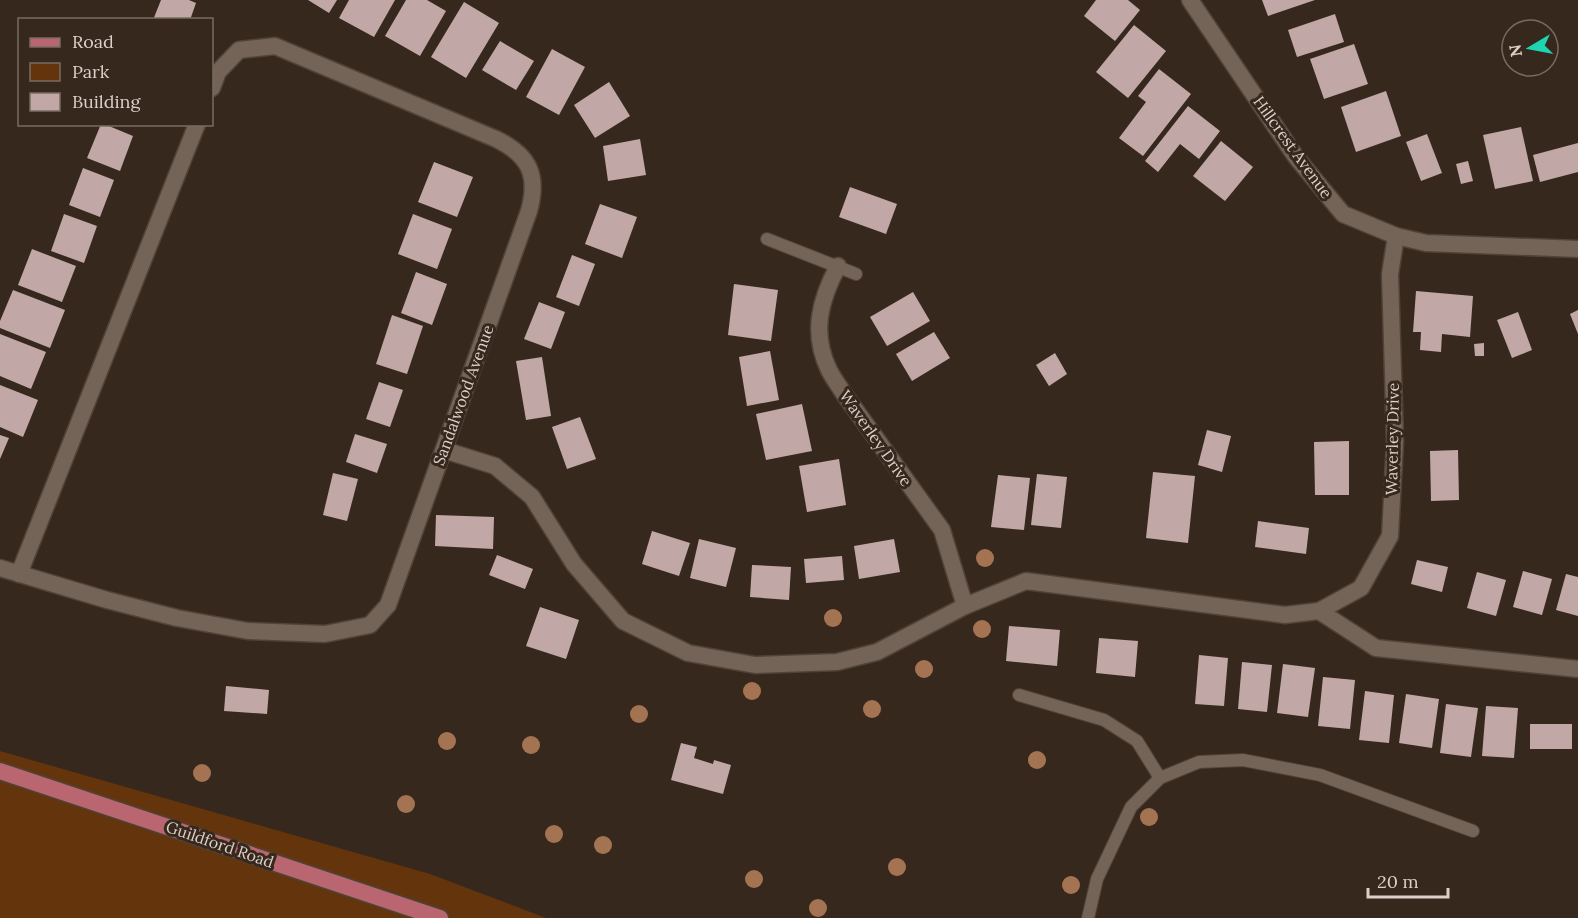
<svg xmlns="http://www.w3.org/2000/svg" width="1578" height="918" font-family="Lora,serif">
	<rect width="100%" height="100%" fill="#37281e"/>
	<polygon fill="#64350c" points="0,751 430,874 546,918 0,918"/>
	<g fill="#c1a8a7">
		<polygon points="161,0 189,0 196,3 190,20 153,20"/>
		<polygon points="308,0 337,0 329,13"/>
		<polygon points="349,0 395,0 374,37 339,18"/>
		<polygon points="406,0 427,0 446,11 420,56 385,36"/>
		<polygon points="1096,0 1128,0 1140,10 1115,41 1084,16"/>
		<polygon points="1262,0 1315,0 1268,16"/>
		<polygon points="464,2 499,23 466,78 431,57"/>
		<polygon points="1335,14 1344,42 1297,57 1288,30"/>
		<polygon points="1134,25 1166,51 1128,98 1096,72"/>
		<polygon points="500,41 534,61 516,90 482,70"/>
		<polygon points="1354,44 1368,84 1324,99 1310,59"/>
		<polygon points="552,49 585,67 559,115 526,97"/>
		<polygon points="1159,69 1191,94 1143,156 1119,138 1146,102 1138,96"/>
		<polygon points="609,82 630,116 595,138 574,105"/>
		<polygon points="1386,91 1401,136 1356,152 1341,107"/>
		<polygon points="1188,106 1220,131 1199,159 1180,144 1158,172 1145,161"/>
		<polygon points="101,124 104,124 133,136 120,171 87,158"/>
		<polygon points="1521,127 1533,181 1495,189 1483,135"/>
		<polygon points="1427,134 1442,173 1421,181 1406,142"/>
		<polygon points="640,139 646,175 608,181 603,146"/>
		<polygon points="1221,141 1253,167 1225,201 1193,176"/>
		<polygon points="1578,143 1578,172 1540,182 1533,155"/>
		<polygon points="1468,161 1473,181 1461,184 1456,164"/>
		<polygon points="434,162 473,177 457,217 418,202"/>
		<polygon points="83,168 114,180 100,217 69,205"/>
		<polygon points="850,187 897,204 886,234 839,217"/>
		<polygon points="600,204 637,217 622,258 585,244"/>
		<polygon points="64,214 97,226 84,263 51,251"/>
		<polygon points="413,214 452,229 437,269 398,254"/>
		<polygon points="32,249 76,266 62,302 18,285"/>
		<polygon points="572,255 595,264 579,306 556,297"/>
		<polygon points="416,272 447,284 432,325 401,313"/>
		<polygon points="734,284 778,290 771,341 728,335"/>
		<polygon points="13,290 65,310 50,348 0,328 0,321"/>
		<polygon points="1416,291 1473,296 1470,337 1442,334 1441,352 1420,350 1421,332 1413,332"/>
		<polygon points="913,292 930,321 887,346 870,317"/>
		<polygon points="539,302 565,312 551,349 524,339"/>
		<polygon points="1578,310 1578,334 1570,314"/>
		<polygon points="1518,312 1532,350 1512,358 1497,320"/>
		<polygon points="392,315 423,326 407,374 376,364"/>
		<polygon points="934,332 950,358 912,381 896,354"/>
		<polygon points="0,334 46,352 31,389 0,376"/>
		<polygon points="1484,343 1484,356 1475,356 1474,344"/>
		<polygon points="770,351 779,400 747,406 739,357"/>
		<polygon points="1055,353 1067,374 1049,386 1036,365"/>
		<polygon points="542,357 551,416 526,420 516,361"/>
		<polygon points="379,382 403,390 390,427 366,419"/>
		<polygon points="0,385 38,400 23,437 0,427"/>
		<polygon points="802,404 812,451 766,460 756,414"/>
		<polygon points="580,417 596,459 567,469 552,427"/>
		<polygon points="1207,430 1231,436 1222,472 1198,465"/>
		<polygon points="355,434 387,444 377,473 346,462"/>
		<polygon points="0,435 9,438 0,459"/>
		<polygon points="1349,441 1349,495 1315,495 1314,442"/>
		<polygon points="1458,450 1459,500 1431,501 1430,451"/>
		<polygon points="839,459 846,505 807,512 799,466"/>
		<polygon points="1153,472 1195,476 1188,543 1146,538"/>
		<polygon points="333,473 358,479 347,521 323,515"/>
		<polygon points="1037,474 1067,477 1061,528 1031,525"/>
		<polygon points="998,475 1030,478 1024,530 991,527"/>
		<polygon points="436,515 494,517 493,549 435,546"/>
		<polygon points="1258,521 1309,528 1306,554 1255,547"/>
		<polygon points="652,531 690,543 679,576 642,564"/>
		<polygon points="699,539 736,548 726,587 690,578"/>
		<polygon points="894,539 900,572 859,579 854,546"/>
		<polygon points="497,555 533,569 525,589 489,575"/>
		<polygon points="842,556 844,580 806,583 804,559"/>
		<polygon points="1417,560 1448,567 1442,592 1411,584"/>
		<polygon points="752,565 791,567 789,600 750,597"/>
		<polygon points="1523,571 1552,579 1542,615 1513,607"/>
		<polygon points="1477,572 1506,580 1496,616 1467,608"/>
		<polygon points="1566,574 1578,577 1578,616 1556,610"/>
		<polygon points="540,607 579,620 566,659 526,646"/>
		<polygon points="1009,626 1060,630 1057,666 1006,661"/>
		<polygon points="1099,638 1138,641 1135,677 1096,673"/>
		<polygon points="1199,655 1228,658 1224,706 1195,704"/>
		<polygon points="1242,662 1272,665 1267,712 1238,709"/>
		<polygon points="1283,664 1315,668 1308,717 1277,713"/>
		<polygon points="1323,677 1355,680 1350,729 1318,726"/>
		<polygon points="226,686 269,690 267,714 224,711"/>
		<polygon points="1365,691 1394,695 1389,743 1359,740"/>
		<polygon points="1406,694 1439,699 1432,748 1399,743"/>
		<polygon points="1446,704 1478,708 1471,757 1440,753"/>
		<polygon points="1486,706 1518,708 1514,758 1482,756"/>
		<rect x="1530" y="724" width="42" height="25"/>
		<polygon points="681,743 697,747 694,758 713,764 714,760 731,765 723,794 671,780"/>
	</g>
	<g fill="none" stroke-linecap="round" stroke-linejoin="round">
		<g stroke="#4f4339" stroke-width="14">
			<g id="service">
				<polyline points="767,239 856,274"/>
				<polyline points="1019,695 1104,720 1137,741 1160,778"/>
				<polyline points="1088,918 1097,879 1131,807 1160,778 1199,762 1243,760 1320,775 1473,831"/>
			</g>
		</g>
		<g stroke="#4f4339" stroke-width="19">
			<g id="minor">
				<polyline points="1190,0 1296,157 1343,214 1396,236 1426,243 1578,249"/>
				<path d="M838,266C820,300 811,333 829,370C833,378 839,386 844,394L942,530L965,606"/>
				<polyline points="444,450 495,466 532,497 574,564 623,621 688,653 755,665 837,662 877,652 965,606 1026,581 1285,615 1319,611 1361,588 1390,536 1395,441 1390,274 1396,236"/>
				<path d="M0,568L107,600L177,618L248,631L325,634L370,625L388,605L529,211C539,175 529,155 496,139L275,46L239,50L218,72L212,88"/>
				<polyline points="19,574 197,124"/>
				<polyline points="1319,611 1376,648 1578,669"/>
			</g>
		</g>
		<g stroke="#4f4339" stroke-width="19">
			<polyline id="primary" points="0,771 440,918"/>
		</g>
		<use href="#service" stroke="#746357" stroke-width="12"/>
		<use href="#minor" stroke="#746357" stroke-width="16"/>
		<use href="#primary" stroke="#ba6670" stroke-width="16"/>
	</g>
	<g fill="#a47452">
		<circle cx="985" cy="558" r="9"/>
		<circle cx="833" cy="618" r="9"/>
		<circle cx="982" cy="629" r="9"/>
		<circle cx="924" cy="669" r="9"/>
		<circle cx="752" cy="691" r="9"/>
		<circle cx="872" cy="709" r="9"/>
		<circle cx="639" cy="714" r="9"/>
		<circle cx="447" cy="741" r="9"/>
		<circle cx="531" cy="745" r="9"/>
		<circle cx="1037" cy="760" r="9"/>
		<circle cx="202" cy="773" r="9"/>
		<circle cx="406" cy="804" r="9"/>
		<circle cx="1149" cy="817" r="9"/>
		<circle cx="554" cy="834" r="9"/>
		<circle cx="603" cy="845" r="9"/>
		<circle cx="897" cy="867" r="9"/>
		<circle cx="754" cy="879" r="9"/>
		<circle cx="1071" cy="885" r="9"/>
		<circle cx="818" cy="908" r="9"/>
	</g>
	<g text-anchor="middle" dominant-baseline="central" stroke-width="6" stroke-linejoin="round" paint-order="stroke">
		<g font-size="16" fill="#dad0c9" stroke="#37281e">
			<text transform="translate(1293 147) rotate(54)">Hillcrest Avenue</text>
			<text transform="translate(463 395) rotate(-70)">Sandalwood Avenue</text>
			<text transform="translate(876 438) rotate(55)">Waverley Drive</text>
			<text transform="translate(1392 439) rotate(-89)">Waverley Drive</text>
			<text transform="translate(220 844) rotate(19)">Guildford Road</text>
		</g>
	</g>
	<rect x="18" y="18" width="195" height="108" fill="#37281e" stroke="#786b62" stroke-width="1.5"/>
	<rect x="30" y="38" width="30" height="9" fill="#ba6670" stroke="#786b62" stroke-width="1.5"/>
	<text x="72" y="48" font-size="18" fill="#dad0c9">Road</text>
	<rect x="30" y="63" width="30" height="18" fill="#64350c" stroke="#786b62" stroke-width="1.5"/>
	<text x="72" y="78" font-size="18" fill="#dad0c9">Park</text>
	<rect x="30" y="93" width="30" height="18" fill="#c1a8a7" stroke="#786b62" stroke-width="1.5"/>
	<text x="72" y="108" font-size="18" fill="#dad0c9">Building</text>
	<g transform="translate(1530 48) rotate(260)"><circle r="28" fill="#37281e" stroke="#786b62" stroke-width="1.5"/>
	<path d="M0-4.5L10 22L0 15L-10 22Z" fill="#1dd5b1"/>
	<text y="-9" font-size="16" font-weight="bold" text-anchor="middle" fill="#dad0c9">N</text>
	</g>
	<path d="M1368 888v9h80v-9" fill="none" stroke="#dad0c9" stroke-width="3"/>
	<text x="1377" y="888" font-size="18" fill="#dad0c9" stroke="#37281e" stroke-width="4.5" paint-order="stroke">20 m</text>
</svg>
